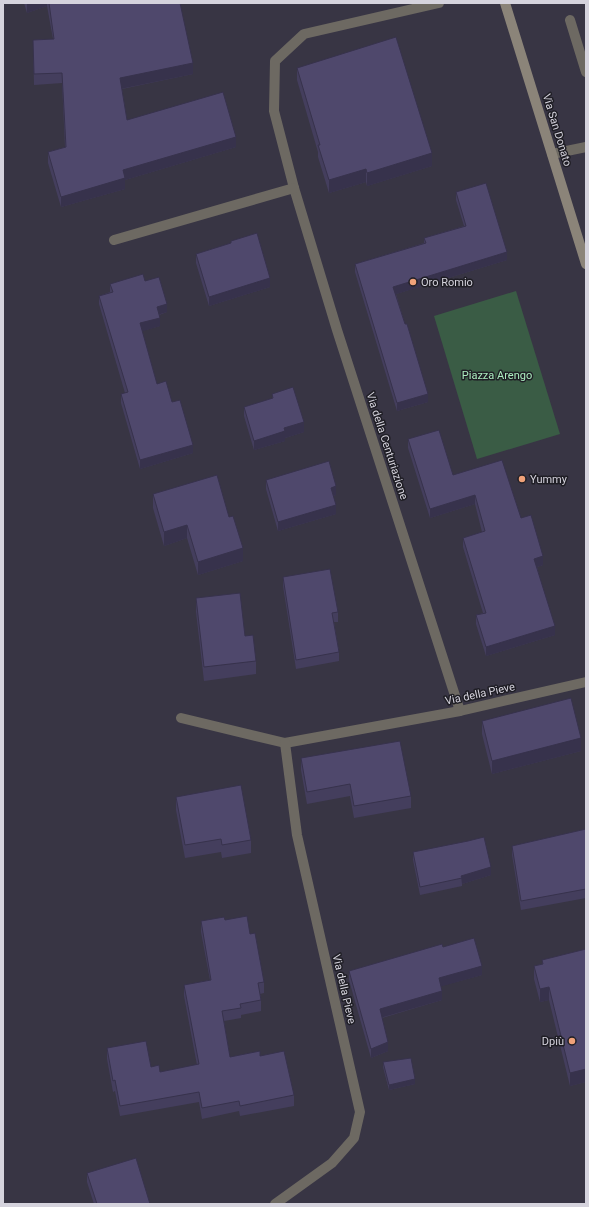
<svg xmlns="http://www.w3.org/2000/svg" width="589" height="1207" font-family="Roboto,sans-serif">
	<rect width="100%" height="100%" fill="#383544"/>
	<polygon fill="#3a5c45" points="516,291 560,434 477,459 434,316"/>
	<g fill="none" stroke-linecap="round" stroke-linejoin="round">
		<g stroke="#6d6962" stroke-width="10">
			<polyline points="570,20 586,72"/>
			<polyline points="552,154 586,147"/>
		</g>
		<g stroke="#6d6962" stroke-width="10">
			<polyline points="439,3 304,34 275,61 274,111 294,188 337,330 460,711"/>
			<polyline points="114,240 294,188"/>
			<polyline points="181,718 285,743 460,711 586,682"/>
			<polyline points="275,1204 332,1163 354,1138 360,1112 297,835 285,743"/>
		</g>
		<polyline stroke="#8b8479" stroke-width="10" points="505,3 586,264"/>
	</g>
	<g fill="#443e5d">
		<polygon points="24,3 180,3 193,74 122,89 127,120 236,147 125,180 125,189 61,207 48,163 48,152 65,147 62,83 34,85 33,40 53,39 47,6 27,13"/>
		<polygon points="297,68 432,166 367,186 366,182 329,193 318,157 318,152 297,80"/>
		<polygon points="456,192 507,260 396,294 428,402 397,411 355,272 355,264 424,243 424,238 464,226 456,200"/>
		<polygon points="231,241 270,287 209,306 196,263 196,254 231,243"/>
		<polygon points="145,281 167,312 159,315 160,326 142,331 157,384 172,402 193,453 140,469 121,403 121,394 125,393 99,304 99,296 110,292 110,284"/>
		<polygon points="272,394 304,432 285,438 285,441 254,450 244,416 244,407 272,399"/>
		<polygon points="408,439 453,475 521,518 543,565 537,567 555,635 486,656 476,624 476,615 483,613 463,547 463,538 482,532 475,504 430,518 408,448"/>
		<polygon points="266,480 336,495 333,496 336,514 278,531 266,489"/>
		<polygon points="153,494 229,517 243,561 198,575 187,538 164,546 153,508"/>
		<polygon points="283,577 338,612 338,622 334,622 339,652 339,661 296,669 283,586"/>
		<polygon points="196,598 245,636 256,661 256,674 204,681 196,612"/>
		<polygon points="482,721 581,751 492,774 482,734"/>
		<polygon points="301,758 411,796 411,808 354,818 350,796 307,804 301,770"/>
		<polygon points="176,797 251,840 251,853 222,858 221,852 185,858 176,810"/>
		<polygon points="586,829 586,898 521,910 512,855 512,846"/>
		<polygon points="413,852 491,875 462,884 462,886 420,895 413,860"/>
		<polygon points="225,920 250,934 264,982 264,993 260,994 261,1000 261,1011 241,1015 241,1018 224,1021 230,1057 260,1056 294,1095 294,1106 240,1116 239,1111 202,1119 199,1102 120,1116 115,1091 113,1092 107,1059 107,1048 151,1067 160,1072 197,1065 184,996 184,985 210,980 201,932 201,921"/>
		<polygon points="443,947 482,975 441,986 442,1000 382,1018 388,1051 371,1058 349,980 349,971"/>
		<polygon points="586,949 586,1082 570,1086 549,1000 540,1002 534,979 534,966 542,964 542,960"/>
		<polygon points="383,1062 415,1084 389,1090 383,1067"/>
		<polygon points="87,1173 150,1204 94,1204 87,1182"/>
	</g>
	<g fill="#37324c">
		<polygon points="27,3 47,3 47,6 27,13"/>
		<polygon points="193,63 193,74 120,89 120,78"/>
		<polygon points="236,137 236,147 125,180 125,189 61,207 61,197 123,170"/>
		<polygon points="432,153 432,166 367,186 367,173"/>
		<polygon points="366,169 366,182 329,193 329,180"/>
		<polygon points="507,252 507,260 393,295 393,287"/>
		<polygon points="270,278 270,287 209,306 209,297"/>
		<polygon points="167,304 167,312 157,315 157,307"/>
		<polygon points="160,318 160,326 140,332 140,323"/>
		<polygon points="428,394 428,402 397,411 397,403"/>
		<polygon points="304,422 304,432 285,438 285,441 254,450 254,441 284,428"/>
		<polygon points="193,445 193,453 140,469 140,460"/>
		<polygon points="336,486 336,495 331,497 331,488"/>
		<polygon points="475,495 475,504 430,518 430,509"/>
		<polygon points="336,505 336,514 278,531 278,522"/>
		<polygon points="187,525 187,538 164,546 164,532"/>
		<polygon points="243,548 243,561 198,575 198,562"/>
		<polygon points="543,556 543,565 534,568 534,559"/>
		<polygon points="555,626 555,635 486,656 486,647"/>
		<polygon points="581,738 581,751 492,774 492,761"/>
		<polygon points="491,867 491,875 462,884 461,876"/>
		<polygon points="482,966 482,975 439,987 439,978"/>
		<polygon points="549,987 549,1000 540,1002 540,989"/>
		<polygon points="442,991 442,1000 380,1018 380,1009"/>
		<polygon points="388,1042 388,1051 371,1058 371,1049"/>
		<polygon points="586,1069 586,1082 570,1086 570,1073"/>
		<polygon points="415,1079 415,1084 389,1090 389,1085"/>
	</g>
	<g fill="#4f486c" stroke="#37324c">
		<polygon points="49,3 180,3 193,63 120,78 127,120 223,92 236,137 123,170 125,178 61,197 48,152 66,147 62,73 34,74 33,40 54,39"/>
		<polygon points="396,37 432,153 367,173 366,169 329,180 318,145 320,145 297,68"/>
		<polygon points="486,183 507,252 393,287 405,324 407,324 428,394 397,403 355,264 426,243 424,238 466,226 456,192"/>
		<polygon points="257,233 270,278 209,297 196,254 231,243 231,241"/>
		<polygon points="143,274 145,281 159,277 167,304 157,307 160,318 140,323 157,384 166,381 172,402 180,400 193,445 140,460 121,394 128,392 99,296 113,292 110,284"/>
		<polygon points="293,387 304,422 284,428 285,431 254,441 244,407 273,398 272,394"/>
		<polygon points="439,430 453,475 502,460 521,518 531,515 543,556 534,559 555,626 486,647 476,615 486,613 463,538 485,531 475,495 430,509 408,439"/>
		<polygon points="329,461 336,486 331,488 336,505 278,522 266,480"/>
		<polygon points="217,475 229,517 233,516 243,548 198,562 187,525 164,532 153,494"/>
		<polygon points="330,569 338,612 332,613 339,652 296,660 283,577"/>
		<polygon points="240,593 245,636 253,635 256,661 204,667 196,598"/>
		<polygon points="571,698 581,738 492,761 482,721"/>
		<polygon points="400,741 411,796 354,806 350,784 307,792 301,758"/>
		<polygon points="241,785 251,840 222,845 221,839 185,845 176,797"/>
		<polygon points="586,829 586,889 521,901 512,846"/>
		<polygon points="484,837 491,867 461,876 462,878 420,887 413,852 468,841"/>
		<polygon points="247,916 250,934 255,933 264,982 258,983 261,1000 240,1004 241,1008 222,1011 230,1057 260,1051 260,1056 284,1051 294,1095 240,1106 239,1101 202,1108 199,1092 120,1106 115,1080 113,1081 107,1048 146,1041 151,1067 159,1065 160,1072 199,1064 184,985 211,980 201,921 224,917 225,920"/>
		<polygon points="474,938 482,966 439,978 442,991 380,1009 388,1042 371,1049 349,971 442,944 443,947"/>
		<polygon points="586,949 586,1069 570,1073 549,987 540,989 534,966 543,964 542,960"/>
		<polygon points="411,1058 415,1079 389,1085 383,1062"/>
		<polygon points="136,1158 150,1204 97,1204 87,1173"/>
	</g>
	<g fill="#f0a279" stroke="#1f1e25" stroke-width="1.5">
		<circle cx="413" cy="282" r="4"/>
		<circle cx="522" cy="479" r="4"/>
		<circle cx="572" cy="1041" r="4"/>
	</g>
	<g text-anchor="middle" dominant-baseline="central" stroke-width="3" stroke-linejoin="round" paint-order="stroke">
		<g font-size="11" fill="#d5d3dd" stroke="#1f1e25">
			<text transform="translate(557 130) rotate(73)">Via San Donato</text>
			<text transform="translate(387 446) rotate(72)">Via della Centuriazione</text>
			<text transform="translate(480 694) rotate(-12)">Via della Pieve</text>
			<text transform="translate(344 989) rotate(77)">Via della Pieve</text>
		</g>
		<g font-size="11" fill="#d5d3dd" stroke="#1f1e25" text-anchor="start">
			<text x="421" y="282">Oro Romio</text>
			<text x="530" y="479">Yummy</text>
			<text x="564" y="1041" text-anchor="end">Dpiù</text>
		</g>
		<g font-size="11" fill="#abecbf" stroke="#1f1e25">
			<text x="497" y="375">Piazza Arengo</text>
		</g>
	</g>
	<rect width="589" height="1207" fill="none" stroke="#d5d3dd" stroke-width="8"/>
</svg>
